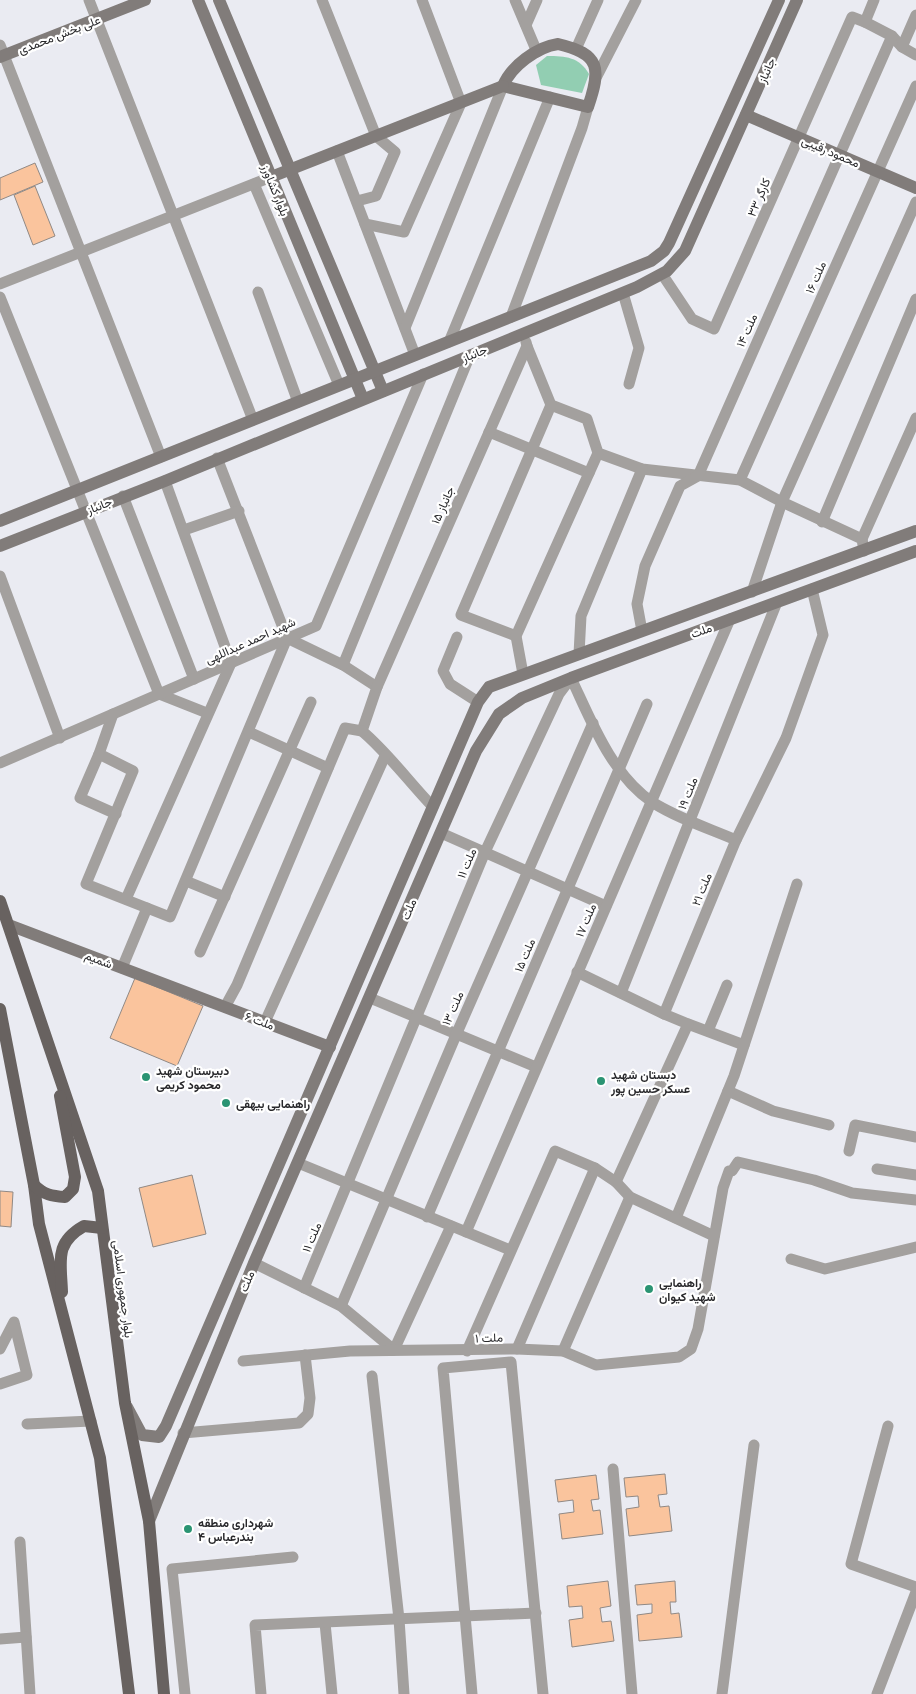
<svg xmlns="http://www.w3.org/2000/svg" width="916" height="1694" font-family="'Playfair Display',Vazirmatn,serif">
	<rect width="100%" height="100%" fill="#eaebf2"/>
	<path fill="#92ceb2" d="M547,56C566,56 579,57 589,74L582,93L541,85L536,65Z"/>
	<g fill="#fac49d" stroke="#908985">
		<polygon points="35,163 43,182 0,200 0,178"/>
		<polygon points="35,186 55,236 33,245 14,195"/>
		<polygon points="135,978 203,1006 177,1066 110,1038"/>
		<polygon points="192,1175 206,1234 153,1247 139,1188"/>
		<polygon points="0,1191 13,1192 11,1227 0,1226"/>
		<polygon points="665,1474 667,1494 658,1495 660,1507 669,1506 672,1531 629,1536 626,1509 639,1507 638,1496 626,1497 624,1478"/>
		<polygon points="596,1475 599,1499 591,1500 593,1511 600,1510 603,1534 562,1539 559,1514 574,1512 573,1500 558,1502 555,1480"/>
		<polygon points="608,1581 611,1606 600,1608 602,1622 611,1621 614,1641 572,1647 569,1620 583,1618 582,1606 569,1607 567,1586"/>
		<polygon points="675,1581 676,1602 670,1602 671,1614 679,1613 682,1637 639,1641 637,1615 652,1613 652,1604 637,1605 635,1585"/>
	</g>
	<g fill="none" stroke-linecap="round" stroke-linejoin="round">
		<g stroke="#a3a09e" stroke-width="11">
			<polyline points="89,0 253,420"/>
			<polyline points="322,0 376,136 395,152 376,196 357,201"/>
			<polyline points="515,0 537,52"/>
			<polyline points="865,22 892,36 902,47 916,55"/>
			<polyline points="526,25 537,0"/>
			<polyline points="0,45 161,457"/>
			<polyline points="902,47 916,15"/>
			<polyline points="576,49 598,0"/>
			<polyline points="597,76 636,0"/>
			<polyline points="337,151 415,355"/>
			<polyline points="254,184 339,385"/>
			<polyline points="365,224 404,232 461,103 422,0"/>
			<polyline points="662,274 692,319 714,329 852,17 865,22 874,0"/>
			<polyline points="0,284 271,177"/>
			<polyline points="258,292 298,402"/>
			<polyline points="623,293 639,348 629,384"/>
			<polyline points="0,297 159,694 207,713"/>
			<polyline points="511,317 582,128 588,107"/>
			<polyline points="405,328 503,86"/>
			<polyline points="449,342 550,97"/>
			<polyline points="527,346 551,405 587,419 598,453 642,469 740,480 782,502 862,539 864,551"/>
			<polyline points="489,432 589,473"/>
			<polyline points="217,458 287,638"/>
			<polyline points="740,480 916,86"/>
			<polyline points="123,496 194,679"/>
			<polyline points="822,522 916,299"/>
			<polyline points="184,530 239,511"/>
			<polyline points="862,539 916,418"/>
			<polyline points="0,576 60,738"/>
			<polyline points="752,592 782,502 916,202"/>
			<polyline points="642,631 637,604 645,566 680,486 698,476 892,36"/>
			<polyline points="516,636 461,615 551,405"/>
			<polyline points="457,637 443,671 450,684 478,702"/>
			<path d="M287,638L343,665L377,687L362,731C388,753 409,782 433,807"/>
			<polyline points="579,654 581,616 642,469"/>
			<polyline points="343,665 470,355"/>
			<polyline points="523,674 516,636 598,453"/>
			<polyline points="377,687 527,346 526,342"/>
			<polyline points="113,714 99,754 133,771 86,884 170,917 287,638"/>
			<polyline points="249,732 328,768"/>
			<polyline points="99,754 80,798 116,814"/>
			<polyline points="0,763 316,626 423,374"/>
			<polyline points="441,833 606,906"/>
			<polyline points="186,881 225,897"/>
			<polyline points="126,899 231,663 165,481"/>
			<polyline points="200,952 311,702"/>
			<polyline points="122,968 147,908"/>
			<polyline points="577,972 664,1014"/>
			<polyline points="621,993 777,602"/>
			<polyline points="370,998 536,1067"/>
			<polyline points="225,1007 237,985 345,728 362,731"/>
			<polyline points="265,1022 385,756"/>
			<polyline points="688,1024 744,1045"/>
			<polyline points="708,1031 727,985"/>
			<polyline points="728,1091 773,1111 829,1125"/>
			<polyline points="849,1151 855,1125 916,1137"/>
			<polyline points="298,1163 510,1250"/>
			<polyline points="877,1169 916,1175"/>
			<polyline points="616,1182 688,1024 664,1014 736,840 786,738 823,635 812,589"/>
			<polyline points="427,1217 647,704"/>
			<polyline points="676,1218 734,1076 797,884"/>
			<polyline points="466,1232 730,619"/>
			<polyline points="791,1259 825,1269 916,1247"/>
			<polyline points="254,1263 341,1306 394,1350 451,1226"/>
			<path d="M304,1288L485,852L559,694L571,678C591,720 611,774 652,802C677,818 708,828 736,840"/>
			<polyline points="341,1306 456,1035 593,723"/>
			<polyline points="0,1349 14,1322 27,1375 0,1384"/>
			<polyline points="517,1349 595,1168"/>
			<polyline points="467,1351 555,1151 595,1168 616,1182 630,1197 714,1236"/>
			<polyline points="563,1351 630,1197"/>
			<polyline points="243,1361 350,1351 517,1349 563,1351 596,1365 679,1357 691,1349 698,1329 723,1188 729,1171 732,1171 738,1162 814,1180 852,1193 916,1200"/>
			<polyline points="372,1376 399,1619 404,1694"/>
			<polyline points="27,1424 91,1421"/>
			<polyline points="888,1426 851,1564 916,1587"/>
			<polyline points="183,1433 299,1423 308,1414 310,1398 305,1355"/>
			<polyline points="613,1469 632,1694"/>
			<polyline points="20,1542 30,1694"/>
			<polyline points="325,1623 332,1694"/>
			<polyline points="0,1639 26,1637"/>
			<polyline points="185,1694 172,1569 293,1557"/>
			<polyline points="261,1694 255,1625 536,1613"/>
			<polyline points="472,1694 443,1368 511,1362 543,1694"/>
			<polyline points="722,1694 754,1445"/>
			<polyline points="877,1694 916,1592"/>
		</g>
		<g stroke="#817c7a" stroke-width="12">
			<polyline points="198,0 363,399"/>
			<polyline points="219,0 383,391"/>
			<path d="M558,44C601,54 601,69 588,107L503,86C511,66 537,47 558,44Z"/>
			<polyline points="0,57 145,0"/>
			<polyline points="746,115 916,188"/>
			<polyline points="271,177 503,86"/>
			<polyline points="0,521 651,261 664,251 669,243 779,0"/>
			<polyline points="0,546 165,481 637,287 667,271 685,251 797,0"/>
			<polyline points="9,925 330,1047"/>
			<polyline points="127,1407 142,1435 159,1437 166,1426 478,702 489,687 916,531"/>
			<polyline points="149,1521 254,1263 476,751 499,714 522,698 571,678 916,551"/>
		</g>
		<g stroke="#686260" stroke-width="12">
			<polyline points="0,901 98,1191 125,1403 149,1521 164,1694"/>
			<polyline points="0,1009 34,1185 39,1224 100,1458 129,1694"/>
			<path d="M34,1185C44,1195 52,1196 65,1197L73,1189L75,1177L60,1096"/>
			<path d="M62,1292C61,1261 54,1243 84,1226L102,1228"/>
		</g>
	</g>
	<g fill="#2b9473" stroke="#fff" stroke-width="2">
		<circle cx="146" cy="1077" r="5"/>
		<circle cx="601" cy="1081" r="5"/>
		<circle cx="226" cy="1103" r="5"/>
		<circle cx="649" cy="1289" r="5"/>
		<circle cx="188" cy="1529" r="5"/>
	</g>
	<g text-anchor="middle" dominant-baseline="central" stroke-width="4.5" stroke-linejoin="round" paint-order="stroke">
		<g font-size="12" fill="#28282b" stroke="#fff">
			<text transform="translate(59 34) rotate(-21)">علی بخش محمدی</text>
			<text transform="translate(766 70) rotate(-66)">جانباز</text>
			<text transform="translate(831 151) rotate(23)">محمود رقیبی</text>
			<text transform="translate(276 190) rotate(68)">بلوار کشاورز</text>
			<text transform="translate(758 197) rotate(-67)">کارگر ۳۳</text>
			<text transform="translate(815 277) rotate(-66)">ملت ۱۶</text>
			<text transform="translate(746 330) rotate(-66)">ملت ۱۴</text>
			<text transform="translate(474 353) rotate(-23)">جانباز</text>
			<text transform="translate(99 505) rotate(-22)">جانباز</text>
			<text transform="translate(442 505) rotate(-66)">جانباز ۱۵</text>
			<text transform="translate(701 630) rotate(-20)">ملت</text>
			<text transform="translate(250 640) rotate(-24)">شهید احمد عبداللهی</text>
			<text transform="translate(687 793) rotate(-68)">ملت ۱۹</text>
			<text transform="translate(466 863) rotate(-67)">ملت ۱۱</text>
			<text transform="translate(701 889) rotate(-68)">ملت ۲۱</text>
			<text transform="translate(408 909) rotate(-67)">ملت</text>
			<text transform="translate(585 920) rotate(-67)">ملت ۱۷</text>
			<text transform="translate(524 955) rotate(-67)">ملت ۱۵</text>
			<text transform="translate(99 959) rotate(21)">شمیم</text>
			<text transform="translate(452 1008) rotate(-66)">ملت ۱۳</text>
			<text transform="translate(260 1020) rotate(21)">ملت ۶</text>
			<text transform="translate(311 1237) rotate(-67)">ملت ۱۱</text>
			<text transform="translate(246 1281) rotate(-67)">ملت</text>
			<text transform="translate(124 1289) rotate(83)">بلوار جمهوری اسلامی</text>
			<text transform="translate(489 1337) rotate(-2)">ملت ۱</text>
		</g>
		<g font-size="12" font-weight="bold" fill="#28282b" stroke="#fff" text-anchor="start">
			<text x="156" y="1070">دبیرستان شهید<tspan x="156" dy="14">محمود کریمی</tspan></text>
			<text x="611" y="1074">دبستان شهید<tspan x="611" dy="14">عسکر حسین پور</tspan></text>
			<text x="236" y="1103">راهنمایی بیهقی</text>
			<text x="659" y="1282">راهنمایی<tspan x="659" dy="14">شهید کیوان</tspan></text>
			<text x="198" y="1522">شهرداری منطقه<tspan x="198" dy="14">۴ بندرعباس</tspan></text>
		</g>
	</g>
</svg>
